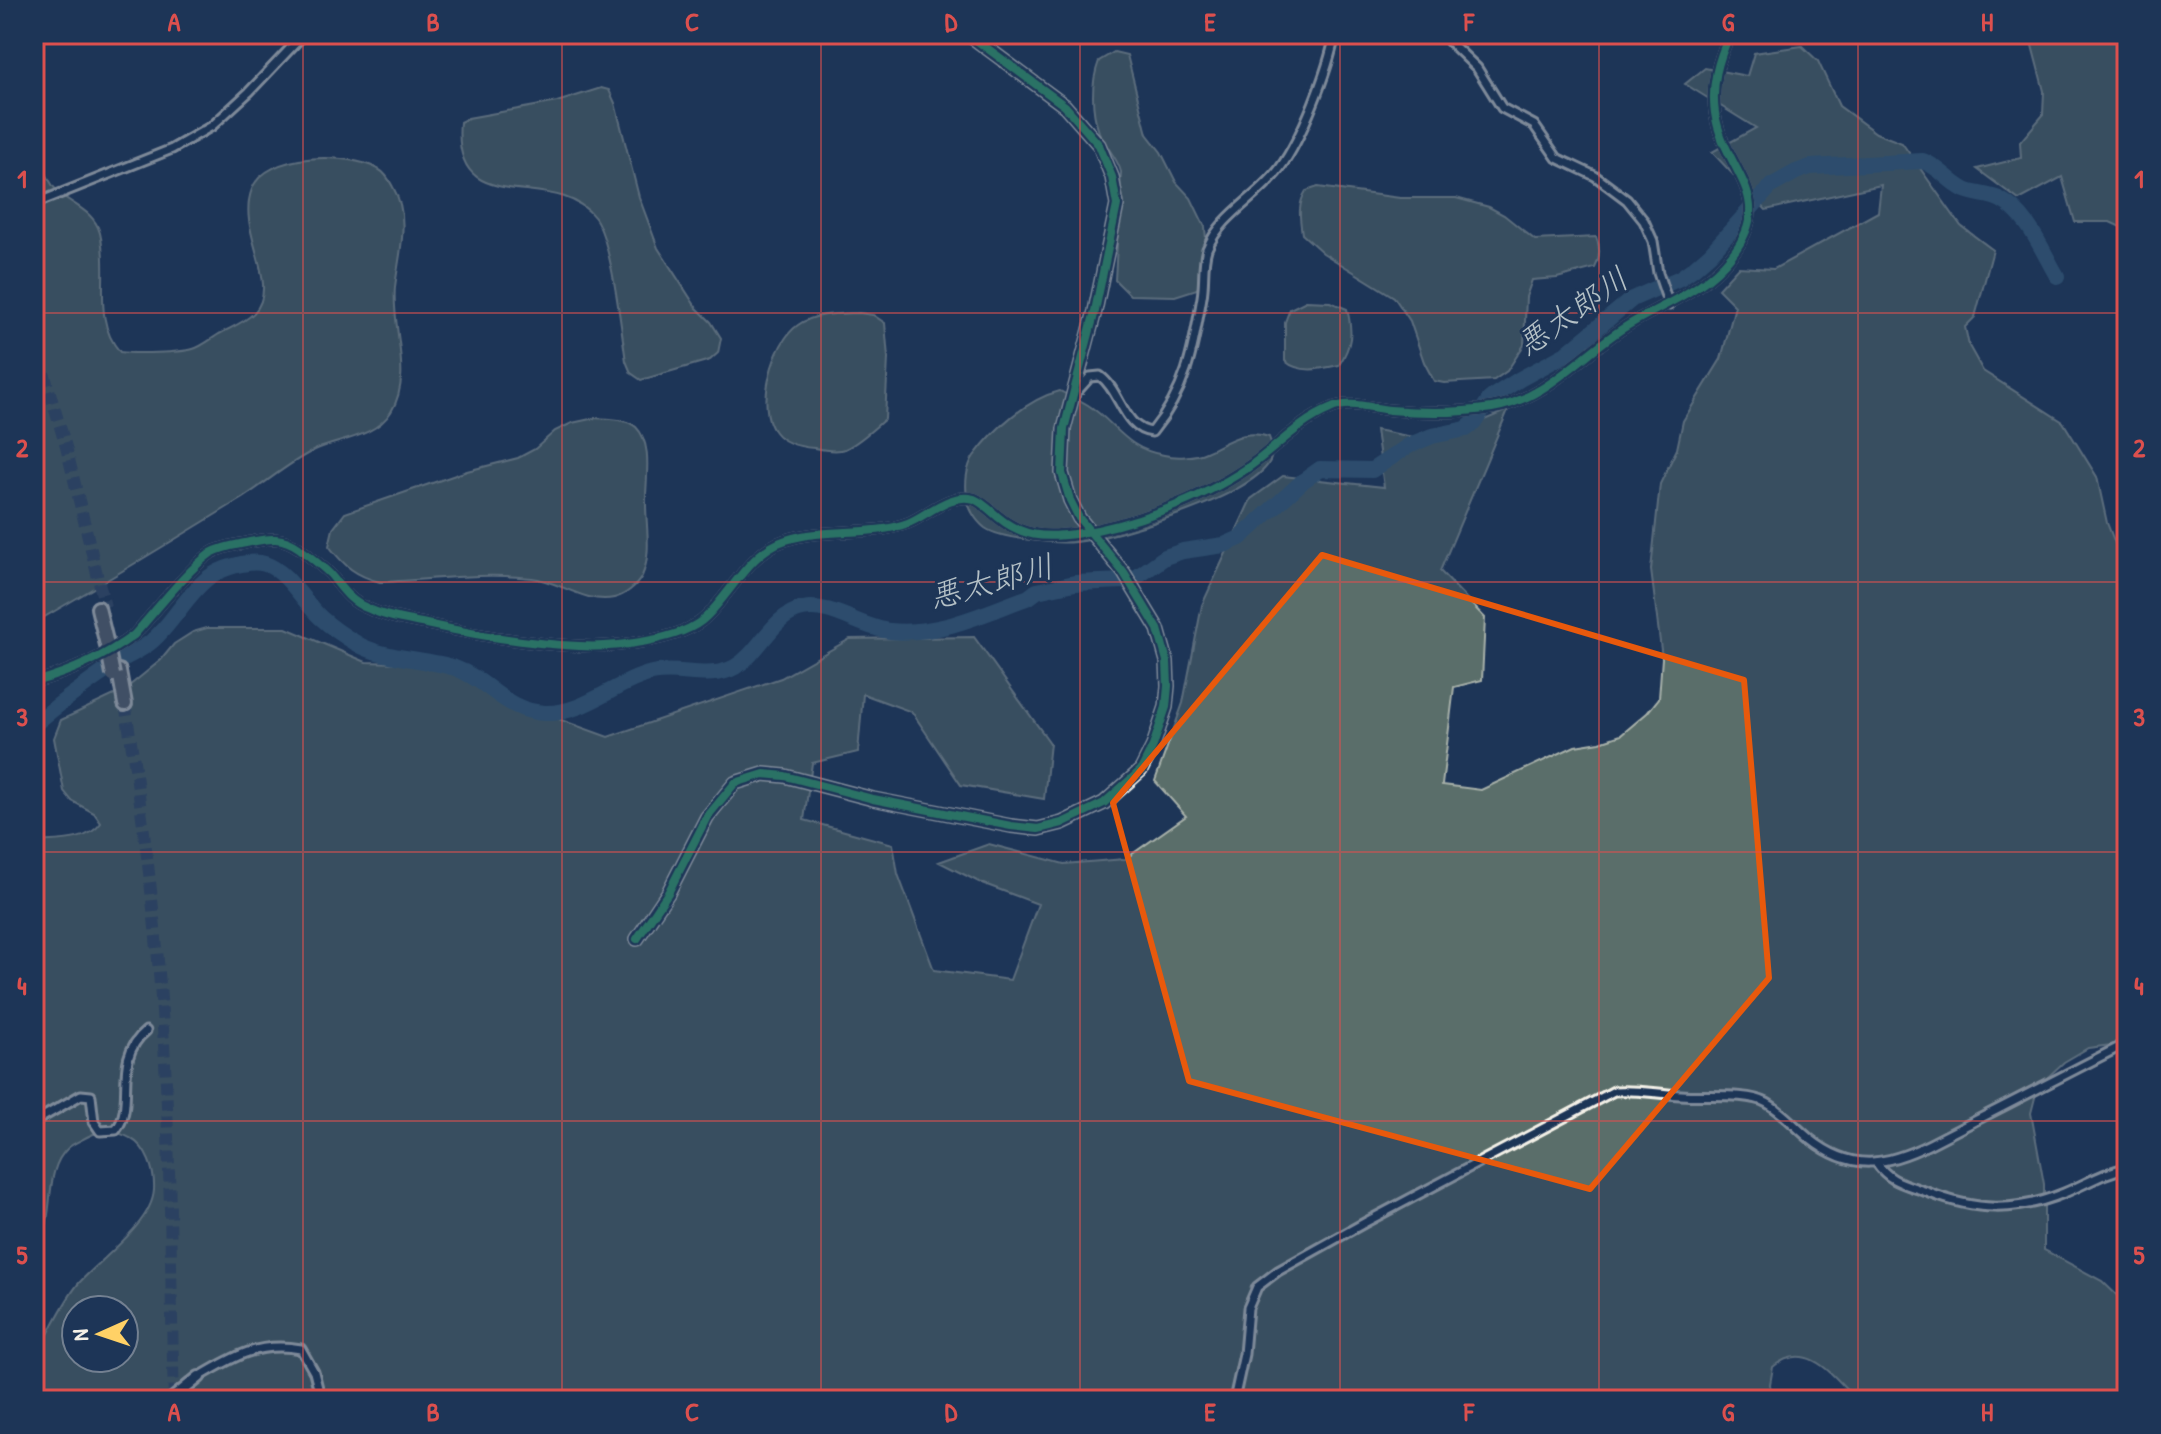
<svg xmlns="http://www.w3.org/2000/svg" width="2161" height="1434" font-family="'Patrick Hand','Klee One',sans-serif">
	<rect width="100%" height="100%" fill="#1d3557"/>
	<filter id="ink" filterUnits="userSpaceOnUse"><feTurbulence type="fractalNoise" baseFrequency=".0125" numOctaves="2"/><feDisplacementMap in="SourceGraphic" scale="16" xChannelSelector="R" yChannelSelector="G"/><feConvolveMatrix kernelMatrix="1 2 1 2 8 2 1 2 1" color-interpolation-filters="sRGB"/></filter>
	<g filter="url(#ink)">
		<g fill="#5a6e6a" stroke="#a7b0a9" stroke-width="2" fill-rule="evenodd">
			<polygon points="2029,34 2127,34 2127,230 2110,222 2075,222 2062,177 2019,200 1977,169 2021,158 2020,142 2043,115 2044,91"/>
			<path d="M1802,46L1818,61L1839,106L1876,133L1902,143L1961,226L1993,250L1975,317L1965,327L1969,346L1983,371L2063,422L2097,477L2107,523L2119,553L2127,560V1043L2088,1048L2064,1062L2038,1086L2031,1113L2044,1184V1250L2102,1281L2127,1305C2127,1334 2135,1378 2112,1400H1857C1834,1377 1808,1338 1773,1367L1770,1384L1772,1400H34C34,1390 33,1379 34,1370C36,1353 67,1297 79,1283C99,1260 152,1224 154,1190C155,1171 147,1147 130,1138C118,1131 100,1130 89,1136C82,1140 73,1143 68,1148C46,1168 53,1204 45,1229C43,1239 38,1248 34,1257V842C56,840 87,843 101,823L94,813L72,801L64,791L54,738L61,720L123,691L161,660L174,644L193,632L207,628H286L366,662L459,665L494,684L503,699L608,737L781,678L850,639L974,637L1050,743L1044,799L961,785L912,712L863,694L858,752L812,763L804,820L893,844L898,874L934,970L1010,980L1038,904L979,882L939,862L989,844L1064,864L1125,859L1186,816L1155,781L1183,703L1202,605L1251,499L1283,476L1384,487L1376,430L1434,441L1508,410L1440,571L1485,618L1482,680L1454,687L1442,785L1481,790L1575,746L1600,742L1621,735L1647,713L1659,698L1662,658L1651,570L1660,484L1677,449L1683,421L1721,359L1735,306L1718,289L1738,267L1774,269L1878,212L1881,185L1766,210L1712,152L1756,128L1685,84L1705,68L1747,76L1754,53ZM76,1310H124V1358H76Z"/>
			<path d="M1114,52L1127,55L1147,134L1161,152L1176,182L1191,198L1205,227L1208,266L1197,289L1175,296L1130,295L1115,280L1121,172C1117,156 1105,147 1099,132C1091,110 1091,82 1099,61Z"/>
			<path d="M601,88L609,90L615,103L639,197L658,248L696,307L711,322L721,338L718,353L710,360L641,380L631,373L626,361C621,329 612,243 595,218C555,164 451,224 460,122L468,118L557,102Z"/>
			<path d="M34,147C40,159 45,174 53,186C65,204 93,207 100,233C110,273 91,319 120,352C135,354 179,353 193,349C201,347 211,339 219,334C241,322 265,316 263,284C261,254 240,220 252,189C266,152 349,152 378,169C384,172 390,181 393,187C411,218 399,254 395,287C391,329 414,374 391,412C375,437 342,439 317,449C288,462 263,486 236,502C169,543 102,584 34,623Z"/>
			<path d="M1318,187L1400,198H1456L1489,207L1504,215L1535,240L1596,237C1601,248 1600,258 1595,268L1557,278L1532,280L1526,297L1524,345L1507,371L1494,380L1444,383L1434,381L1424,362L1410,321L1394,297L1323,253L1302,234C1300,219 1297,205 1306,191Z"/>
			<path d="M1306,301L1330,302L1347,309C1353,332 1352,345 1339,365C1321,369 1300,374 1285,361V322L1290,309Z"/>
			<path d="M859,313L873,315L885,323L888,358L885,419C873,429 859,443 845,449C836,452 824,450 814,448C801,447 784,444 775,432C755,407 773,342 798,325C815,313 839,314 859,313Z"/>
			<path d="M1060,391C1069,396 1079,399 1088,405C1116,423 1125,449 1164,455C1176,458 1195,457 1206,452C1228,442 1245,428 1269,437C1272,445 1274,453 1270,461C1252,497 1115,538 1075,542C1056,544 1000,539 985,528C976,521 968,508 967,497C965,484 966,467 974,456C994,429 1027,399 1060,391Z"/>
			<path d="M595,418C607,419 626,418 636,427C654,445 645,481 646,504C646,527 652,553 642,576C637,586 624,596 614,598C585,604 559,581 532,578C481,572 430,580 380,582C356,576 344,566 329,546L333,529L345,513L467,471L518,458L535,449L555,431L572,423Z"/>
		</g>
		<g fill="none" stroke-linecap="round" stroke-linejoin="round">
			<path stroke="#3f6987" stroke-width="16" d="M34,725C61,701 92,681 121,660C131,654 143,649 152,641C173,623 186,595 208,578C221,568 250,559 265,564C289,572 303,602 321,618C331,627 344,636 356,643C381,659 425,658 455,668C489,680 504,711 545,713C585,714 615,682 652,673C679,667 710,681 735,667C761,652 772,615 803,609C831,603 861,628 890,631C940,636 984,613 1029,597L1037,591L1075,583L1125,581L1137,577L1165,557L1183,551L1224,545L1240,538L1303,481L1320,469L1372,470L1410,445L1432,436L1466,429L1474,423L1489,400L1495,395L1520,379L1566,354L1632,299L1680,278L1694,268L1710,254L1771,186L1796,172L1810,167L1923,161C1940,167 1949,182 1965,190C1976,195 1990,194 2001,200C2029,215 2042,251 2057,276"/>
			<g stroke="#3d516d" stroke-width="12" stroke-dasharray="12 6" stroke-linecap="butt">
				<polyline points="34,339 66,447 105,607"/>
				<path d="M125,704C141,802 154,900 161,999C171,1132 170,1267 174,1400"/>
			</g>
			<g stroke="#f4f1e8" stroke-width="13">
				<g id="street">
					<polyline points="1448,34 1449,41 1477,68 1502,108 1534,125 1557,158 1595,176 1627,200 1644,221 1653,241 1658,273 1669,305"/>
					<polyline points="34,204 172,149 212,126 249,92 304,34"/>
					<path d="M1073,396L1090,377L1100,376C1121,391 1123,429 1152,432C1187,389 1193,350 1202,297C1205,281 1202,265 1207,249C1222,213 1258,198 1280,168C1302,138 1328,71 1335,34"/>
					<path d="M34,682C71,672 103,658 134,635C154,613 188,569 211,553C223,546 238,545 250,542C270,538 282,536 299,548C309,556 321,565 330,574C342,588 349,601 367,608C385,617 407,620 426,624C476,635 527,644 579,646C611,648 682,641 706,617C732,592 750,551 786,540C825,527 871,537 908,523C928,515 950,492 974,499C982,502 991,511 998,517C1022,537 1044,538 1075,534C1130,526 1200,500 1246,469C1274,450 1298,422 1330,409C1348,400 1370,408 1390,410C1423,413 1459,413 1492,408C1545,400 1580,356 1622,329C1661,304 1702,293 1732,255C1778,196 1723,170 1715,113C1711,85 1718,60 1730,34"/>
					<path d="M34,1122L81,1095L91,1096L94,1122L100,1131L116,1130C137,1104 111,1059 146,1031"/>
					<path d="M1876,1162C1889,1182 1905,1184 1927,1192C1975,1211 2015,1213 2064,1193C2086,1184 2104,1172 2127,1168"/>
					<path d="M199,1377C234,1356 260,1341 301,1349L314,1372L321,1400"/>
					<path d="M1234,1400L1244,1354L1248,1308L1257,1287L1278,1271L1366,1222L1614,1091C1637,1089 1658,1094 1681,1095C1705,1097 1747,1092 1767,1103C1783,1112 1796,1128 1810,1139C1851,1172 1886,1166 1930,1144L2127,1043"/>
				</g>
			</g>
			<g stroke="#f4f1e8" stroke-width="16">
				<g id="secondary">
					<polyline points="637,939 668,893 707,817 735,783 764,774 785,776 873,799 1011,826 1038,829 1062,823 1104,803 1141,770 1153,746 1166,707 1168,686 1167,661 1158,629 1124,573 1079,518 1070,500 1062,473 1064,429 1095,311 1117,205 1112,177 1099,145 1065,106 968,34"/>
					<polyline points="171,1400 199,1377"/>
				</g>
			</g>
			<g stroke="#f4f1e8" stroke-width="18">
				<g id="highway">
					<polyline points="98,608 107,645"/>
					<polyline points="119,671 125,704"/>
				</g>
			</g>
			<use href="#street" stroke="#1d3557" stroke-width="7"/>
			<use href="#secondary" stroke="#1d3557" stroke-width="10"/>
			<use href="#highway" stroke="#6c6f75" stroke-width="12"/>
			<g stroke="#f4f1e8" stroke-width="18" stroke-linecap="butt">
				<polyline id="highway-bridge" points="107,645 113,675"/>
			</g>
			<use href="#highway-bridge" stroke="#6c6f75" stroke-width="12"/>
			<g stroke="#1d3557" stroke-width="13">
				<g id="cycleway">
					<path d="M34,682C71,672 103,658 134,635C154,613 188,569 211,553C223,546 238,545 250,542C270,538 282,536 299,548C309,556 321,565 330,574C342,588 349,601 367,608C385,617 407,620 426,624C476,635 527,644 579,646C611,648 682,641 706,617C732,592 750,551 786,540C825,527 871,537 908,523C928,515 950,492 974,499C982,502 991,511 998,517C1022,537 1044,538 1075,534C1130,526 1200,500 1246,469C1274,450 1298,422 1330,409C1348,400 1370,408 1390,410C1423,413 1459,413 1492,408C1545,400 1580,356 1622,329C1661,304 1702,293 1732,255C1778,196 1723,170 1715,113C1711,85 1718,60 1730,34"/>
					<polyline points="637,939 668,893 707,817 735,783 764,774 785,776 873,799 1011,826 1038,829 1062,823 1104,803 1141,770 1153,746 1166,707 1168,686 1167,661 1158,629 1124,573 1079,518 1070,500 1062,473 1064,429 1095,311 1117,205 1112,177 1099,145 1065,106 968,34"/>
				</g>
			</g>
			<use href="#cycleway" stroke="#3abd76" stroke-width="8"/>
		</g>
	</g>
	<path d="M0 0H2161V1434H0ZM1322,555L1744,680L1769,978L1590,1189L1189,1081L1113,803Z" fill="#1d3557" fill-opacity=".55" fill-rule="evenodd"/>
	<path fill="none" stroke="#e8590c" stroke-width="6" stroke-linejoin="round" d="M1322,555L1744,680L1769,978L1590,1189L1189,1081L1113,803Z"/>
	<path fill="none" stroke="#dc504e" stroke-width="2" stroke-opacity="0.55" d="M303,34V1400M562,34V1400M821,34V1400M1080,34V1400M1340,34V1400M1599,34V1400M1858,34V1400M34,313H2127M34,582H2127M34,852H2127M34,1121H2127"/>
	<g text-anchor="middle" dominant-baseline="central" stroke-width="6" stroke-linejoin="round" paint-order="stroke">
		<g font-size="32" font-style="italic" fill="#b5c1c6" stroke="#1d3557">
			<text transform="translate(1572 311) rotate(-35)">悪太郎川</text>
			<text transform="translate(991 581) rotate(-15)">悪太郎川</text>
		</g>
	</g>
	<rect width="2161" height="1434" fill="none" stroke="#1d3557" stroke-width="88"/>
	<g transform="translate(100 1334) rotate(267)"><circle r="38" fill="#1d3557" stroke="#738091" stroke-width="2"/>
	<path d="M0-6L14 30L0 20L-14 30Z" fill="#ffd166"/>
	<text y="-12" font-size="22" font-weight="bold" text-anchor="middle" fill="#f4f1e8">N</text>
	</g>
	<rect x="44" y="44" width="2073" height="1346" fill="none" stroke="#dc504e" stroke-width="3"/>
	<g font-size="26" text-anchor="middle" font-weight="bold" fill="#dc504e">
		<text x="174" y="31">A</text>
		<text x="433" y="31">B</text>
		<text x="692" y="31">C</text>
		<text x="951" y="31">D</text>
		<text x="1210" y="31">E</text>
		<text x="1469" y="31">F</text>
		<text x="1728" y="31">G</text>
		<text x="1987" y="31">H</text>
		<text x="22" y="188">1</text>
		<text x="2139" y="188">1</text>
		<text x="22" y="457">2</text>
		<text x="2139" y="457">2</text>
		<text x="22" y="726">3</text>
		<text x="2139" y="726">3</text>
		<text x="22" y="995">4</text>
		<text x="2139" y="995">4</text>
		<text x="22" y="1264">5</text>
		<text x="2139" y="1264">5</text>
		<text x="174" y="1421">A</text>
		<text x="433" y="1421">B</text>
		<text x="692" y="1421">C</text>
		<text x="951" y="1421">D</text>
		<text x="1210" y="1421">E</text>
		<text x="1469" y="1421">F</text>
		<text x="1728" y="1421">G</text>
		<text x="1987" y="1421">H</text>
	</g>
</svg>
